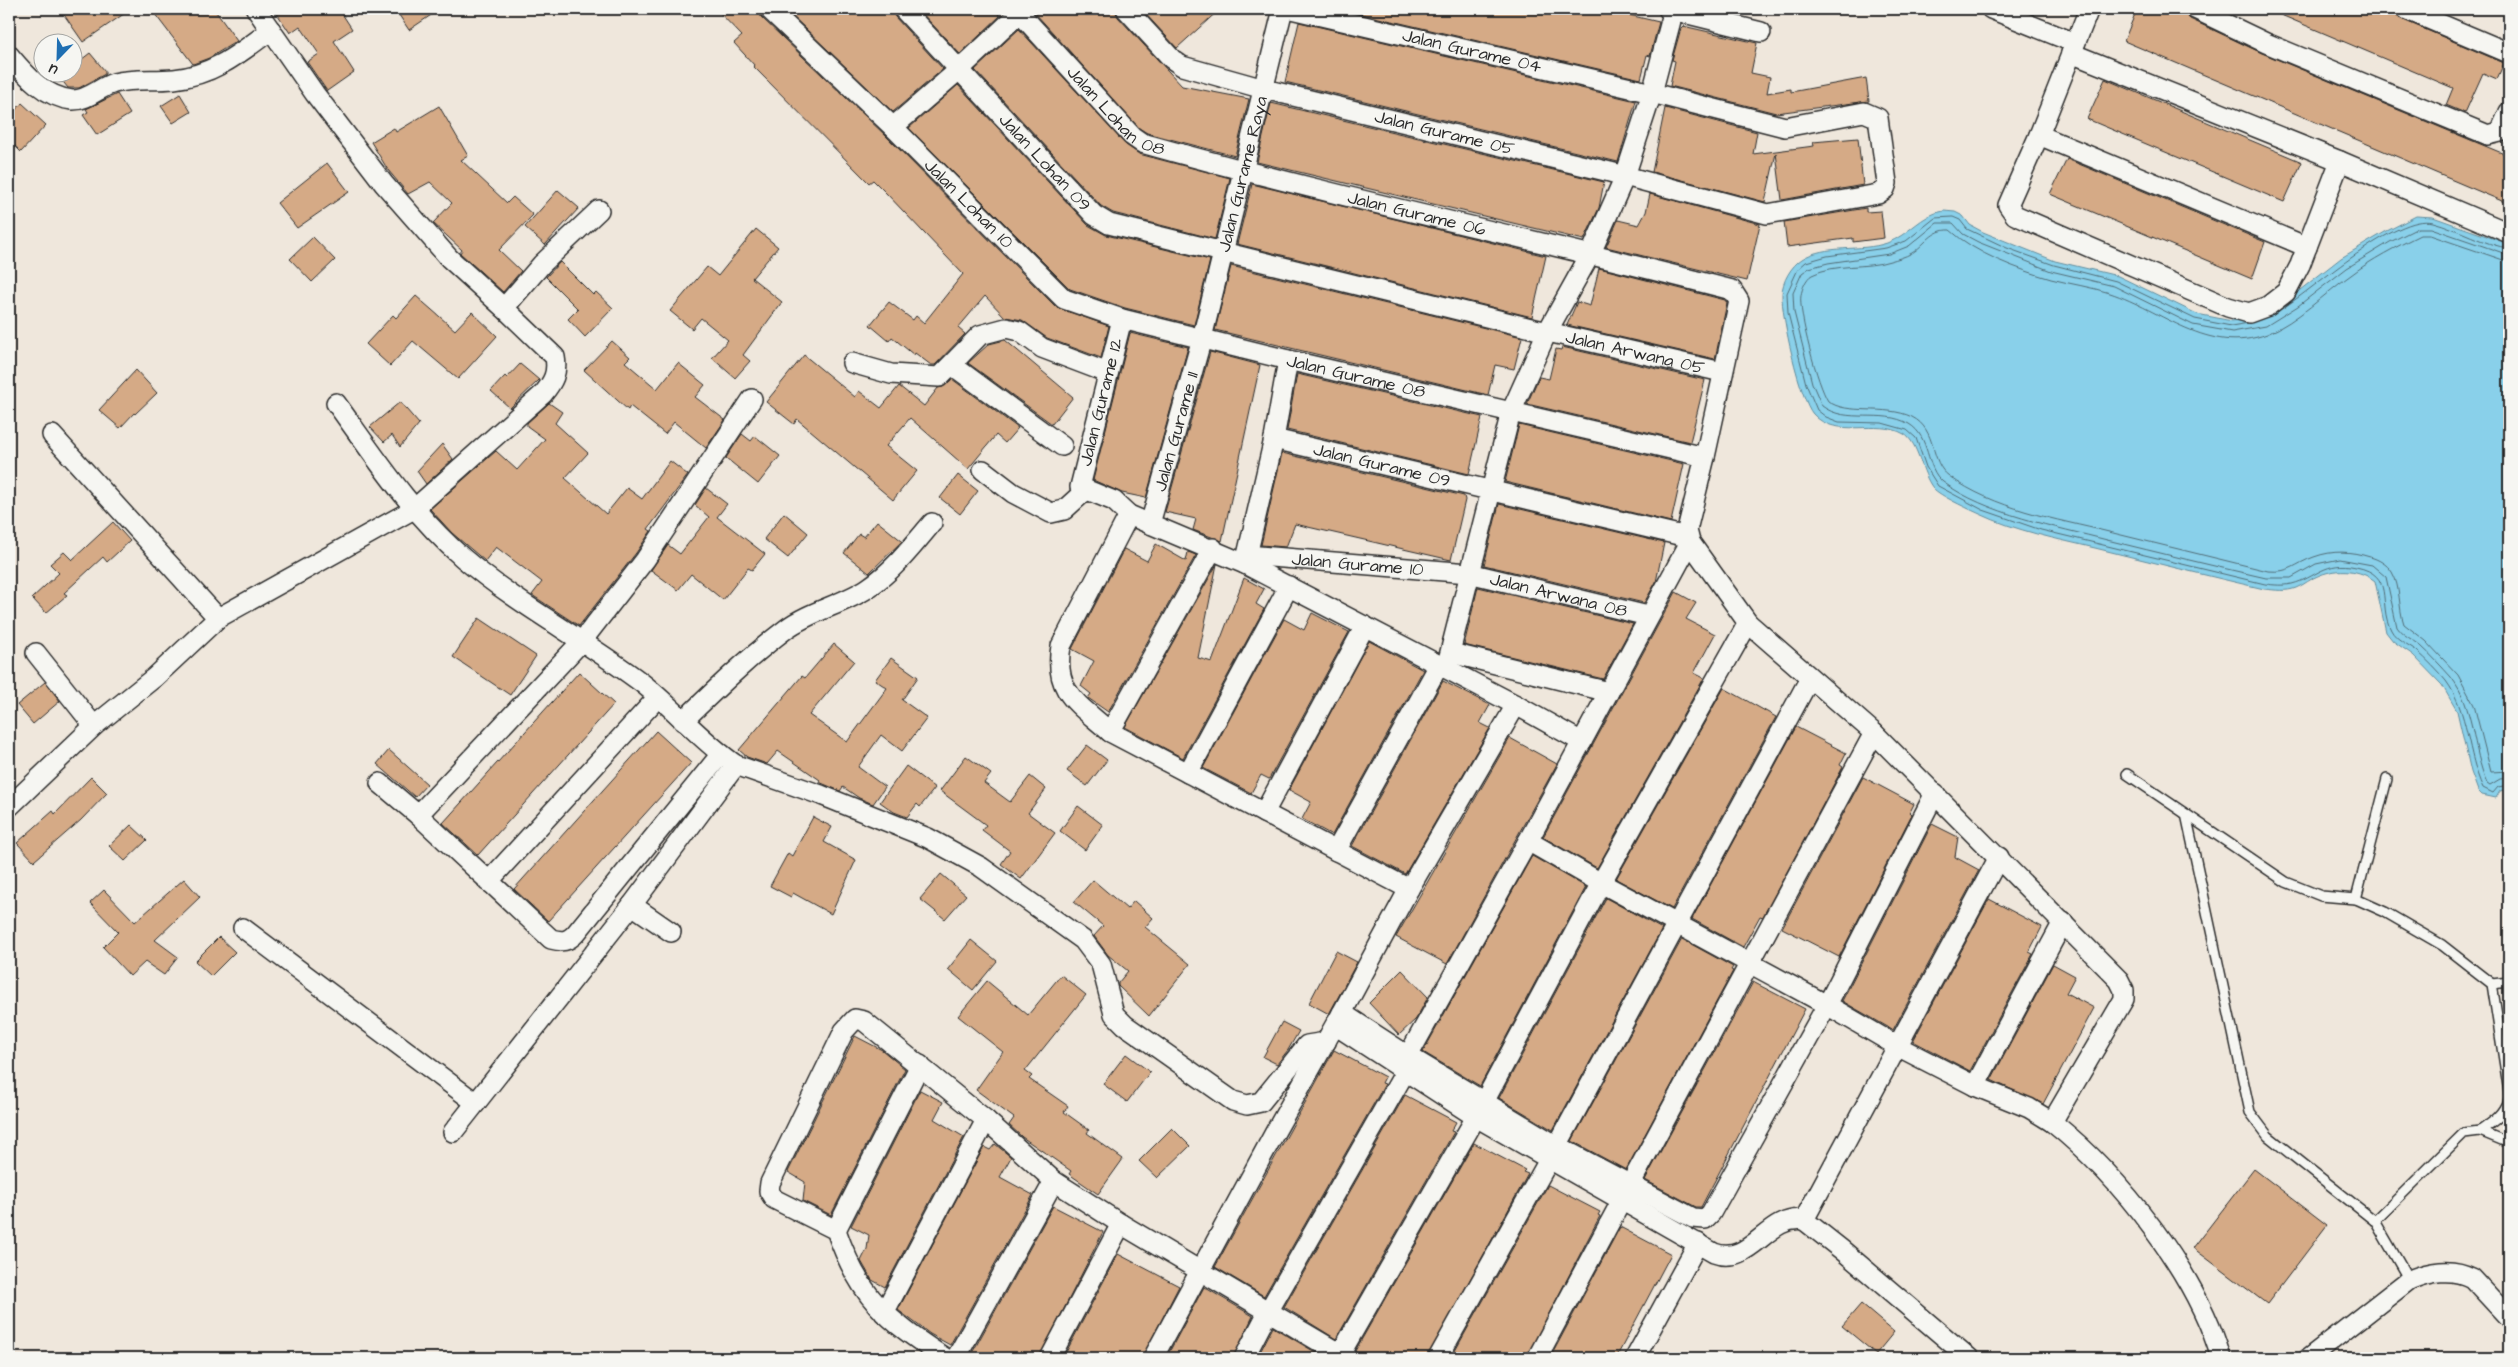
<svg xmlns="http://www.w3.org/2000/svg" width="2518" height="1367" font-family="'Architects Daughter',sans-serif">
	<rect width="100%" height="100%" fill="#efe7dc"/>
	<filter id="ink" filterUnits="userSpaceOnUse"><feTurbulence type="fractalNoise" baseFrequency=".02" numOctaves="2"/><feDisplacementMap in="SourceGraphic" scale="10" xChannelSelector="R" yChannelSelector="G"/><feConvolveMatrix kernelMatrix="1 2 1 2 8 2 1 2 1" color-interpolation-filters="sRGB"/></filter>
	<g filter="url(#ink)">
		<path fill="#89d0ea" stroke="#638e9e" d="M1944,211L1955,212L1963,216L1970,225L1983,232L2055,261L2118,276L2197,314L2232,321L2260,316L2291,297L2341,258L2385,232L2416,216L2433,217L2509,244V789L2500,791L2496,798L2482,795L2478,791L2471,772L2457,711L2442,685L2413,655L2393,641L2386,632L2375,581C2360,569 2338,568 2320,575C2311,578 2304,585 2296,588C2286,592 2275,590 2264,589C2208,576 2152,562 2095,548C2057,539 2016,531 1980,514C1969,509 1940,496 1933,488C1921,473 1919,443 1904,434C1877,418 1836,440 1813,414C1800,399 1781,315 1782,294C1782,282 1791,266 1802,259C1825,244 1861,252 1887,243C1909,235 1921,214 1944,211Z"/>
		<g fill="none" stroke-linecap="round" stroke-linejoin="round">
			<g stroke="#516d77" stroke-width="1">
				<path d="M2509,255L2431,228H2418L2390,242L2347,268L2298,306L2266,326L2232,332L2193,325L2114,286L2051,271L1978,242L1963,234L1953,223H1937L1909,246L1889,254L1828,263L1809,268L1802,273L1793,293L1794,312L1812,383L1822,406C1847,425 1882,408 1909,424C1931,437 1925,468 1943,482C1986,514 2057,527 2107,540C2160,553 2213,566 2266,578H2291L2316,564L2340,559L2372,565L2386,577L2397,627C2403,636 2413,639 2421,646C2431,655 2442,667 2451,677C2475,708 2472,749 2487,783L2490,785L2500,779L2509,778"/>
				<path d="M2509,262L2430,235H2420C2396,247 2372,259 2351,275C2325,293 2297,322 2267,334C2208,356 2162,310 2110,293C2091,287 2071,284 2051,279C2017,269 1976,254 1950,230C1932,229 1925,245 1912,253C1905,257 1897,259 1890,261C1866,269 1835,263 1812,275C1806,278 1802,289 1801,295C1798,312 1818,386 1828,401C1847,416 1885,404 1912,417C1938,430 1929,462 1949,476C1994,509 2056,519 2109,532C2162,545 2215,558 2268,571C2291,573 2294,564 2314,557C2333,550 2351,551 2370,557C2378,559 2387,564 2392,572C2401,587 2398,607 2404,624L2426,641L2458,675L2474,705L2491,772L2509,771"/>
				<path d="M2283,308C2315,288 2397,213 2433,222C2457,228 2486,246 2509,248"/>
				<path d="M2249,323L2231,326L2195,319L2116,281L2054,265L2007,248L1967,229L1960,220L1953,217L1935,218L1906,241L1886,248L1827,256L1806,262L1798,269L1787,293L1788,313L1806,384L1817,410L1826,417L1839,422L1882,423L1907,430L1916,438L1926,467L1938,486L1983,510L2041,530L2265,584C2274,585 2283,586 2292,584C2316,578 2325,560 2356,567C2396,575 2377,603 2391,630C2396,640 2408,644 2417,651C2427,660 2438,671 2446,681C2469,712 2467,754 2483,788L2493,793L2498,787L2509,785"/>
			</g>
		</g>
		<g fill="#d5aa86" stroke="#2b2b2b">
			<polygon points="60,9 131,9 83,42"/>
			<polygon points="151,9 214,9 237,41 209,58 193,64"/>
			<polygon points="274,9 339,9 352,29 334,41 354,72 327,91 307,62 319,54 300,26 290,33"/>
			<polygon points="395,9 440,9 409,30"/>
			<polygon points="716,9 758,9 761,17 885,135 1056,307 1109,326 1101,358 1047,338 1022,320 1005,317 985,296 958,328 965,334 935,365 931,365 915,353 914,355 892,337 889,341 870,325 889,302 913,320 916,316 924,323 963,274 886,193 873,180 869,183 754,67 755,66 734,43 742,36"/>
			<polygon points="785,9 892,9 895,17 943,69 893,112"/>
			<polygon points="918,9 994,9 1000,16 960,54"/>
			<polygon points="1035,9 1115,9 1118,17 1182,86 1249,99 1235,156 1147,133 1139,128 1035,13"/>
			<polygon points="1141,9 1220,9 1177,48"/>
			<polygon points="1340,9 1603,9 1659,22 1650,56 1647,55 1641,79"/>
			<polygon points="2137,9 2174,9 2185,14 2190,19 2262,53 2509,156 2509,204 2124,41"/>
			<polygon points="2267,9 2385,9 2395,13 2401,19 2504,63 2497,79 2483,73 2465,113 2446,105 2453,88"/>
			<polygon points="1299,22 1636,101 1618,162 1285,82"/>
			<polygon points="1683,26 1757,43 1751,73 1770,77 1767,93 1791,89 1791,92 1866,78 1869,101 1776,113 1670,86 1675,61 1672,60 1681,28"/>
			<polygon points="1019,29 1126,145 1139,154 1230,178 1215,239 1113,213 1101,206 975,70"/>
			<polygon points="90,53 105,71 105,74 79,88 68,88 60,78 66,72 72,72 72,67"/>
			<polygon points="2105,79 2302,162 2284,202 2087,119"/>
			<polygon points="958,85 1088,225 1106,235 1210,260 1194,325 1125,308 1070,289 909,128"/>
			<polygon points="117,94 130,114 97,135 83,115 88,112 86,109"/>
			<polygon points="180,94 191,112 173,123 161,106"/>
			<polygon points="22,103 46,125 21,152 9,140 9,117"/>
			<polygon points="1271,103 1604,182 1599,208 1584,240 1257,162"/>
			<polygon points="439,106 468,156 461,160 507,203 513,197 533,215 499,250 521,271 503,292 460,253 462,250 433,223 452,203 430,182 408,194 388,170 371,142 394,128 396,132"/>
			<polygon points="1665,108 1757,132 1753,154 1814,146 1813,142 1858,138 1863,185 1782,200 1776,153 1765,202 1652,172"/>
			<polygon points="2067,159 2265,242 2252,279 2050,194"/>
			<polygon points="327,163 349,192 297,228 277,203"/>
			<polygon points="1252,184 1546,256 1532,317 1237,244"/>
			<polygon points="558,190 579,208 545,245 525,227"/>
			<polygon points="1650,194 1760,224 1747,281 1606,247 1618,220 1639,225 1646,212"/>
			<polygon points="1866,208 1866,212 1881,211 1884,238 1853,242 1853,238 1787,247 1784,222"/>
			<polygon points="756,229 778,247 752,278 782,302 743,355 750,361 735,378 712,358 728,340 701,318 692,329 670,311 707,267 718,276"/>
			<polygon points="313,237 335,260 312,282 290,259"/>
			<polygon points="560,262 593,295 596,292 613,308 585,337 568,319 578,309 546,277"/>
			<polygon points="1231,266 1522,337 1514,369 1495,365 1488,395 1215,330"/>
			<polygon points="1599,268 1725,300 1727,303 1715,359 1567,325 1577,302 1590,306"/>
			<polygon points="416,296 455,330 472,312 497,336 458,379 413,341 390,366 366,344 393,315 396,318"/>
			<polygon points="1130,333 1188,347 1146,498 1122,493 1093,480"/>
			<polygon points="1005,340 1073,397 1052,424 968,363 989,344"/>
			<polygon points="612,341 630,357 625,362 657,389 678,363 705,385 695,397 725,420 706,448 674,422 665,434 630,406 628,410 584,370"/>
			<polygon points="1562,347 1705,380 1690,442 1527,404 1539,377 1549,379 1556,349 1561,350"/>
			<polygon points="1210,352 1260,365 1222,541 1193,530 1196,519 1165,512"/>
			<polygon points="804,355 855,397 859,391 881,408 899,386 924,406 938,388 943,387 952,379 1018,428 1005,443 996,435 968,469 910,418 886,446 917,471 893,500 797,419 794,424 766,402"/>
			<polygon points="520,364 539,380 510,408 491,391 505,376 507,378"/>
			<polygon points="136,370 157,393 135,414 134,413 120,428 99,410"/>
			<polygon points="1297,374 1482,417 1469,474 1287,430"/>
			<polygon points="400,402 419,424 400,447 392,435 384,442 370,427"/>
			<polygon points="549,403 562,412 555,423 588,453 565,478 606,514 627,488 642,499 670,461 688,475 648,529 651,531 636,553 579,626 532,595 542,582 496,547 485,561 452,533 430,509 496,451 517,470 545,439 527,426 527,423"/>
			<polygon points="1519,425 1684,464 1671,522 1505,482"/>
			<polygon points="742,434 751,441 755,436 780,456 758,484 726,458"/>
			<polygon points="442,444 453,459 426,484 417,471"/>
			<polygon points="1282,453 1464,496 1465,500 1451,560 1295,524 1286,547 1261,545"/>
			<polygon points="958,475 978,491 960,514 940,498"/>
			<polygon points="706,488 727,504 717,517 765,554 752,570 748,568 723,600 691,574 678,590 651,570 668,545 680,554 709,517 695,505"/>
			<polygon points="1499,504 1664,543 1656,582 1644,603 1484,565"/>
			<polygon points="784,513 808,533 788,558 764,539"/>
			<polygon points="877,521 902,541 869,573 844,553 859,534 864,537"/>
			<polygon points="113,522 130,541 107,562 103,557 64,593 67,595 46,613 32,598 59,573 50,564 64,552 72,560"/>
			<polygon points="1156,544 1186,561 1188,552 1196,555 1108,712 1088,698 1091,694 1081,686 1094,661 1072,649 1124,549 1147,561"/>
			<polygon points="1217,564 1198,658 1212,662 1244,578 1264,589 1256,604 1264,609 1183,758 1125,727"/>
			<polygon points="1478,587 1633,624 1603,679 1464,645"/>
			<polygon points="1676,592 1696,603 1686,619 1715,634 1694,673 1704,678 1597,868 1543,837"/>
			<polygon points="1312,613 1349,632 1269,779 1261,775 1251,793 1203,768 1284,619 1304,630"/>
			<polygon points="479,618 536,656 510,695 453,657"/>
			<polygon points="1369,641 1423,670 1332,835 1302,819 1311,802 1289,790"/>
			<polygon points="834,644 854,661 809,715 847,742 887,688 875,680 891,658 918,677 902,700 927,718 902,751 881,735 858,767 885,787 873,804 859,798 843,787 840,791 819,782 820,780 778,751 767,764 747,757 739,750 802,676 805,678"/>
			<polygon points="579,672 614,704 478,855 443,823"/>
			<polygon points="1443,681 1490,705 1480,723 1490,728 1405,874 1352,846"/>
			<polygon points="45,682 60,701 33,724 17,705"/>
			<polygon points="1724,688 1776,717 1672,909 1616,879"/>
			<polygon points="1796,727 1846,753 1840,765 1843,767 1763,917 1760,916 1743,947 1692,919"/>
			<polygon points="656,731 691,763 548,921 514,889"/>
			<polygon points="1510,738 1557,764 1447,964 1396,937"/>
			<polygon points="1087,745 1107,760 1087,786 1067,771"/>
			<polygon points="389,750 427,784 415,797 377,764"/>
			<polygon points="966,756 991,774 984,783 1010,802 1030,776 1046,789 1028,813 1055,833 1021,879 1001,864 1010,851 982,830 986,825 940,791"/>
			<polygon points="906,766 935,788 920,807 917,804 907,817 894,812 880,802"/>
			<polygon points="91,777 107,793 81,820 34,861 17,843 53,811 55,814"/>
			<polygon points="1863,777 1914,804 1910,812 1912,814 1839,957 1782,928"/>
			<polygon points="1078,806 1103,825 1085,850 1060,831"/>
			<polygon points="813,817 832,827 824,842 856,860 831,914 793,893 791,897 770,886 788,853 792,856"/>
			<polygon points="1932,824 1958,837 1955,857 1979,870 1893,1030 1842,1001"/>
			<polygon points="131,825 147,840 125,861 109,846"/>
			<polygon points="1532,856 1586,887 1480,1086 1423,1052"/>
			<polygon points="941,874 966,895 945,919 920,899"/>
			<polygon points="184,879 200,897 155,940 178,957 164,975 145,962 130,976 103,947 118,932 90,903 104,890 135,922"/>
			<polygon points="1093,880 1127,909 1134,901 1153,918 1145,927 1190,964 1149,1016 1118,986 1118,983 1128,971 1108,955 1094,936 1103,926 1074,902"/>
			<polygon points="1606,898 1662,929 1553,1130 1499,1098"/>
			<polygon points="1989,899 2042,927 2029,952 2033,954 1970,1071 1913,1041"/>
			<polygon points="219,937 235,952 211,976 195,961"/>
			<polygon points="1682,939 1733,967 1731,970 1733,971 1626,1170 1572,1141"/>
			<polygon points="971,940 997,961 973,990 948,969"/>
			<polygon points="1336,951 1357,962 1329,1014 1309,1003"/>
			<polygon points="2053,964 2075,976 2066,993 2094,1008 2043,1104 1991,1080"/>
			<polygon points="1402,970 1428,997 1416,1019 1399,1035 1369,1003"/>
			<polygon points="1061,975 1086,995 1025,1071 1032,1076 1029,1079 1068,1106 1064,1112 1089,1130 1087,1133 1123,1159 1098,1194 1069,1174 1071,1171 1022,1137 1009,1125 1014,1118 976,1090 1003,1052 958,1016 987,981 1028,1015"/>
			<polygon points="1753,982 1805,1009 1701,1207 1696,1207 1645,1180"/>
			<polygon points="1282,1022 1299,1031 1288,1050 1277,1064 1263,1057"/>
			<polygon points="855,1036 882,1050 905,1069 831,1215 803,1201 805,1182 788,1172"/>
			<polygon points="1334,1050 1385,1077 1382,1083 1385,1084 1264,1296 1215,1267"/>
			<polygon points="1126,1054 1150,1072 1127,1102 1103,1084"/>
			<polygon points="920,1090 943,1102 934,1119 964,1137 885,1287 872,1280 861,1261 867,1249 869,1235 851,1226"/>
			<polygon points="1405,1095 1456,1122 1451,1131 1454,1132 1336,1339 1284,1307"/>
			<polygon points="1172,1128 1190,1146 1157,1178 1139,1161"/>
			<polygon points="1474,1143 1525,1170 1523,1172 1528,1174 1427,1358 1358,1358 1355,1351"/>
			<polygon points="995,1144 1011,1157 1000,1177 1033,1195 950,1345 930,1334 898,1310 984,1147 990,1150"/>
			<polygon points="2254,1169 2327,1225 2267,1304 2193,1248"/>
			<polygon points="1548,1185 1600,1212 1598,1215 1600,1216 1526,1358 1451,1358"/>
			<polygon points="1053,1206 1103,1232 1039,1358 977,1358 971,1355"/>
			<polygon points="1620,1227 1671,1254 1616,1358 1550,1358"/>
			<polygon points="1118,1254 1179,1286 1142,1358 1063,1358"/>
			<polygon points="1204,1287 1253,1316 1233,1358 1166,1358"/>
			<polygon points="1861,1304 1894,1332 1876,1354 1842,1326"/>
			<polygon points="1273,1327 1325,1358 1257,1358"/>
		</g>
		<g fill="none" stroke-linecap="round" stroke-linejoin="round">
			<g stroke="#2b2b2b" stroke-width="12">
				<g id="lane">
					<polyline points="2127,774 2286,882 2321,896 2356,899 2385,912 2442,945 2492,984 2509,1092"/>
					<polyline points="2186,814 2250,1112 2268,1136 2375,1221 2409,1280"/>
					<polyline points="2356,899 2387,779"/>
					<polyline points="2492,984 2509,982"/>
					<path d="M2480,1131C2493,1122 2504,1115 2509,1100"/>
					<polyline points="2375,1221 2464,1133 2480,1131 2509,1143"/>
				</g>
			</g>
			<g stroke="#2b2b2b" stroke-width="22">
				<g id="street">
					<path id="s1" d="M769,9L893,127L1064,299L1122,319L1288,360L1705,457"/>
					<path id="s2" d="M903,9L1094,215L1109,224L1535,329L1722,372"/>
					<path id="s3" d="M1016,9L1132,136L1142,143C1337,198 1536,239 1732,290L1739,301L1705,457L1687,530L1690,542L1748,623L1874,733L2119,980L2124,990V999L2052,1122L2029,1108L1975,1086L1899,1047L1827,1005L1601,883L1528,841"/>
					<path id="s4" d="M1126,9L1172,59L1182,66L1264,89L1610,172L1767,214L1878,194L1885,189L1887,183L1878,118L1864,112L1785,127L1652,93L1291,9"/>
					<polyline points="1668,9 1761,32"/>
					<polyline points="1991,9 2075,43"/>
					<polyline points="2089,9 2039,135 2008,205 2015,215 2228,307 2249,313 2268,306 2286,292 2300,265 2340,161"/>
					<polyline points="2195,9 2266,43 2488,135 2500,132 2509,112"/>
					<polyline points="2405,9 2509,53"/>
					<polyline points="2071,53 2340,161 2509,233"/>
					<path d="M9,55C25,74 44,97 72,100C87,101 100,87 114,83C134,78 153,81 174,79C214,75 240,53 271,30"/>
					<polyline points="893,127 960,69 1024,9"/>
					<polyline points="2039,135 2307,247"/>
					<polyline points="504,308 542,264 599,210"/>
					<polyline points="1122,319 1080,487 1114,501 1129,515 1245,564 1516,705 1582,742"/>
					<polyline points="852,363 891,374 939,377 980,335 1006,328 1019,331 1042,348 1108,373"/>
					<polyline points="952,365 1062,446"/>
					<path d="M336,403C375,457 412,514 463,558C518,605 584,639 642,683C675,709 701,741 736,765L632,905L453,1132"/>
					<polyline points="52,435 218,618"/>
					<path id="s5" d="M1274,439L1687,537"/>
					<polyline points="983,470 1013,493 1051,513 1064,510 1086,490"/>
					<path d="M1129,515L1061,646C1053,693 1079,704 1110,732L1409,889"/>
					<path id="s6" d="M1150,524L1202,338L1283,9"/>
					<path id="s7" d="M1247,555L1469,573L1648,616"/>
					<polyline points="1245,564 1274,439 1288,360"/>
					<polyline points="36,653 94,726"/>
					<polyline points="1451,653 1609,692"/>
					<polyline points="1446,668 1511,412 1547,332 1591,253 1625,176 1652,93 1674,9"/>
					<path d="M683,721C716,689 749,657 786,629C810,611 842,605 868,588C893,571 912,547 932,523"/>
					<polyline points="1110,732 1213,548"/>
					<polyline points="736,765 821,795 928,838 981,867 1083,940 1101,964 1114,1014 1125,1025 1233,1101 1247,1105 1261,1102 1307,1045 1326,1042"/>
					<polyline points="1188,773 1289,586"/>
					<path d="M380,783L418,815L551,939C562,942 568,942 576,933L721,754"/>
					<path d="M9,807L94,726L155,677L218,618L414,509L543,394C553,382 558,373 555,357L504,308L449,258L384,184L315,94L256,9"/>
					<polyline points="1264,813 1365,626"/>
					<polyline points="418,815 582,641 645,560 752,399"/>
					<polyline points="1336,851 1439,665"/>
					<polyline points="488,882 658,697"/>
					<polyline points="632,905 671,932"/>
					<polyline points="243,928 476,1103"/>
					<polyline points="1342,1013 1408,1056 1557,1146 1693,1218 1705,1219 1711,1213 1827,1005 1935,793"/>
					<polyline points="1336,1024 1409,889 1516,705"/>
					<polyline points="1408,1056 1528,841 1690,542"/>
					<polyline points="1975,1086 2063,922"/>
					<path d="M2052,1122C2120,1176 2197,1274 2221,1358"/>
					<polyline points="1557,1146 1810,678"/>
					<polyline points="1804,1220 1842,1250 1969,1358"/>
					<polyline points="836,1230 920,1065"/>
					<polyline points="884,1313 986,1120"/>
					<path d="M945,1358C886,1319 860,1299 836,1230L774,1199L769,1191L770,1183L844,1031L855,1019L864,1021L986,1120L1054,1181L1121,1224L1347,1358"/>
					<polyline points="956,1358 1054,1181"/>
					<polyline points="1050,1358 1121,1224"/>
					<path d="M1153,1358L1274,1134L1335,1025L1476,1117L1714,1253C1751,1267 1767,1214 1804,1220L1999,857"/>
					<polyline points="1244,1358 1268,1312 1405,1072"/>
					<polyline points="1338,1358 1476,1117 1601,883 1748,623"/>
					<polyline points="1438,1358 1549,1160"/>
					<path d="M1537,1358C1648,1149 1763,943 1874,733"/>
					<polyline points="1635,1358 1698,1243"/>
					<path d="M2309,1358L2409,1280C2429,1272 2451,1267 2472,1278L2509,1318"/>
				</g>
			</g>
			<use href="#lane" stroke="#f6f6f2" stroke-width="9"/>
			<use href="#street" stroke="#f6f6f2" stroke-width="19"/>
		</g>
	</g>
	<g text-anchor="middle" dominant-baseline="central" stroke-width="4" stroke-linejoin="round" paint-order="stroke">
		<g font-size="18" fill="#2b2b2b" stroke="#f6f6f2">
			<text transform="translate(1472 51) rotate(13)">Jalan Gurame 04</text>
			<text stroke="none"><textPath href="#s3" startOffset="144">Jalan Lohan 08</textPath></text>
			<text stroke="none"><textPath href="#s4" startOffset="351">Jalan Gurame 05</textPath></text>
			<text stroke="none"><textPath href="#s2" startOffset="209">Jalan Lohan 09</textPath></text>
			<text stroke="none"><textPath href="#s6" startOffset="362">Jalan Gurame Raya</textPath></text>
			<text stroke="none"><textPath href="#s1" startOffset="279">Jalan Lohan 10</textPath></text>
			<text stroke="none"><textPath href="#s3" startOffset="468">Jalan Gurame 06</textPath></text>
			<text stroke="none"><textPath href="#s2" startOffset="840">Jalan Arwana 05</textPath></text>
			<text stroke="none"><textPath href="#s1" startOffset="716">Jalan Gurame 08</textPath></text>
			<text transform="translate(1101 402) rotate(-76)">Jalan Gurame 12</text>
			<text stroke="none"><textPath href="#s6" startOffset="96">Jalan Gurame 11</textPath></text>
			<text stroke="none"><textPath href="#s5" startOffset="111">Jalan Gurame 09</textPath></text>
			<text stroke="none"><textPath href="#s7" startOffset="111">Jalan Gurame 10</textPath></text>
			<text stroke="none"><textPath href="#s7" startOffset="315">Jalan Arwana 08</textPath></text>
		</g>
	</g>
	<rect width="2518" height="1367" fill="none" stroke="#f6f6f2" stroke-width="30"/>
	<rect x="15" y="15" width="2488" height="1337" fill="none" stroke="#2b2b2b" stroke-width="2" filter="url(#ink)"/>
	<g transform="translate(58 58) rotate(203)"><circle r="24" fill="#f6f6f2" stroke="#a5a5a2"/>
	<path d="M0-4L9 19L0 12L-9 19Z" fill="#1f6fb2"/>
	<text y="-8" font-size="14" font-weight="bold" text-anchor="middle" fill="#2b2b2b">U</text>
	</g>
</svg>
